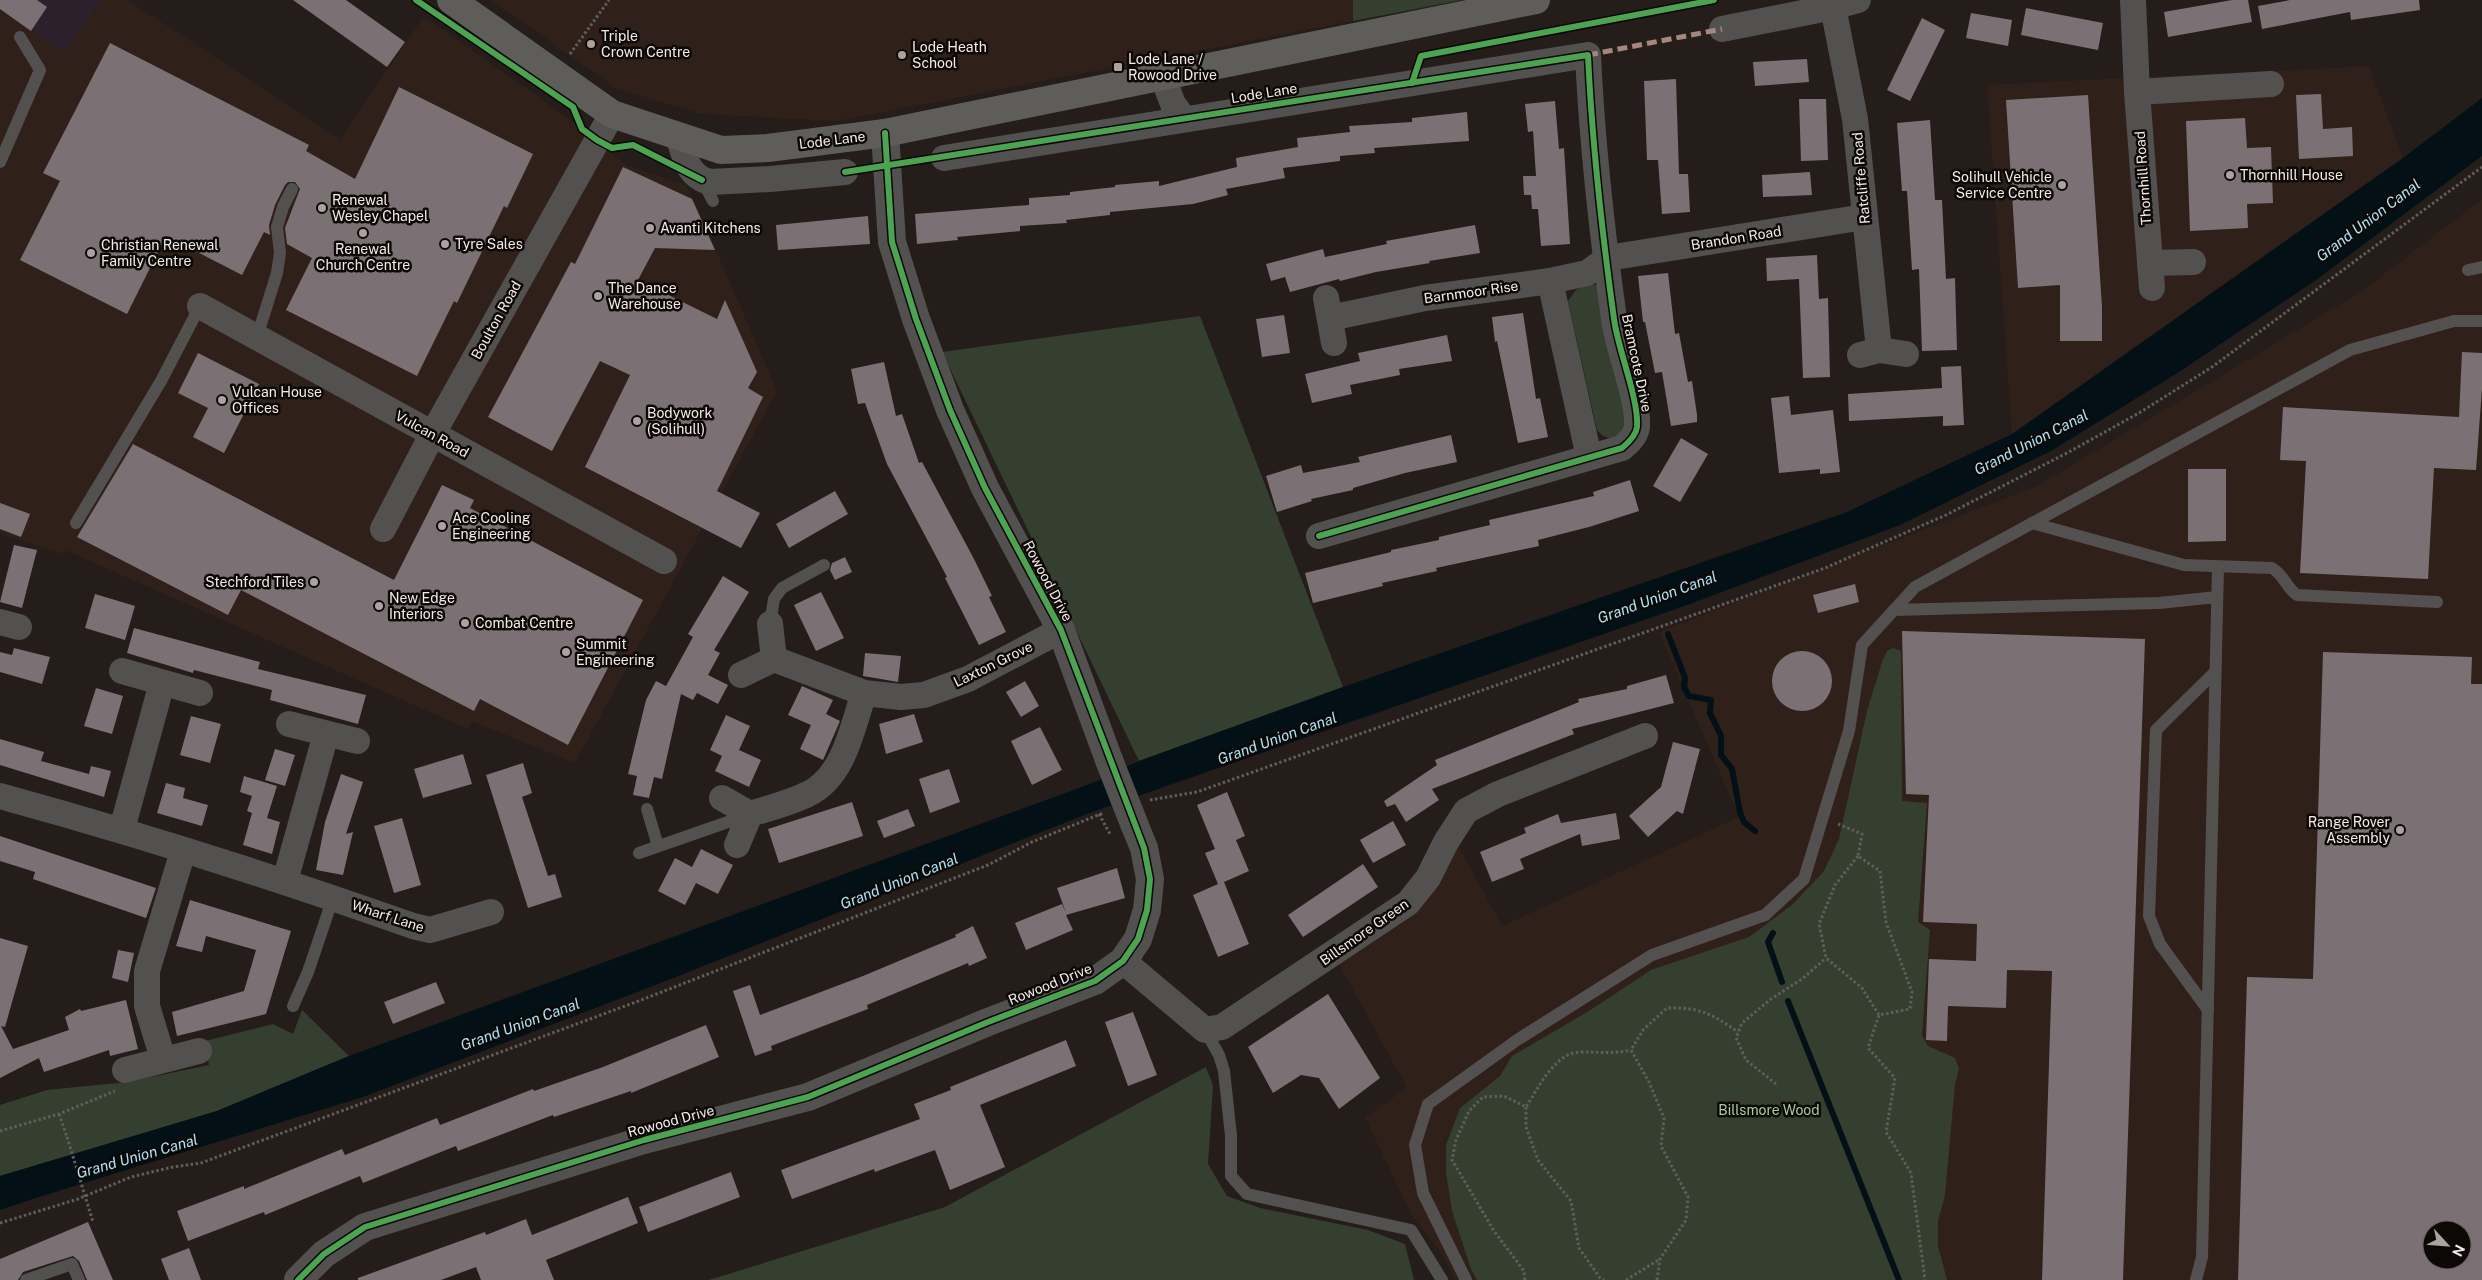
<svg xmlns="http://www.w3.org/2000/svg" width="2482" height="1280" font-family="'Public Sans',sans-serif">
	<rect width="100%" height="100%" fill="#241d1a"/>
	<polygon fill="#2c202c" points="0,0 101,0 65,53 0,9"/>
	<g fill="#30201a" fill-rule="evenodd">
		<polygon points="101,0 128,0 340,140 424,16 568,118 626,165 686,185 698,209 777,391 575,763 472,721 468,729 65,550 63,554 0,534 0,9 65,53"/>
		<polygon points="491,0 1353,0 1353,21 837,121 701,114 617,89"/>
		<polygon points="2369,66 2403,158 2012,434 1987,85"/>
		<path d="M2482,199V1280H1455L1444,1257L1411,1214L1365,1117L1407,1088L1327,942L1400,898L1446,823L1502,926L1739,817L1659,632L2037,486L2362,291ZM2432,1230H2462V1260H2432Z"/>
	</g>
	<g fill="#343f30">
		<polygon points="1353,0 1462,0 1353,21"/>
		<polygon points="1588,283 1596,285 1605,294 1630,422 1616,440 1603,436 1597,430 1568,301 1576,290"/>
		<polygon points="1200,316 1343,687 1139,761 942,352"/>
		<polygon points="1893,648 1901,651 1902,801 1927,803 1918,922 1930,930 1922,1035 1928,1046 1955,1058 1959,1069 1955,1084 1945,1195 1938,1221 1938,1246 1947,1280 1477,1280 1471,1269 1452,1211 1446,1173 1446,1145 1460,1108 1500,1076 1512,1056 1589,1011 1651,970 1749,937 1792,905 1824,871 1839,839 1867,711 1882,662 1887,651"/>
		<polygon points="302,1010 349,1056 217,1111 0,1176 0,1105 47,1090 127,1082 209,1065 205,1041 273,1024 293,1034"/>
		<polygon points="1206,1067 1213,1086 1208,1164 1227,1196 1260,1208 1368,1230 1405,1244 1414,1280 709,1280 945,1207"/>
	</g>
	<polygon fill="#031117" points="2482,98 2482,156 2316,280 2179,372 2051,451 1900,525 1690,604 1092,812 658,984 363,1097 42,1196 0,1210 0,1176 217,1111 349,1056 1095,782 1139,761 1343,687 1847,512 2012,434 2403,158"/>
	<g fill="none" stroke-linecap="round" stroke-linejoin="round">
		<g stroke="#031117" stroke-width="6">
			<polyline points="1668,634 1685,678 1684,687 1689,696 1711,700 1710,713 1721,736 1721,755 1732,769 1740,812 1744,822 1755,831"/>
			<polyline points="1773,933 1768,942 1782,982"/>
			<polyline points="1788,1001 1899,1280"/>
		</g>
	</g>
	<g fill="#7b7174" fill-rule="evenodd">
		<polygon points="0,0 37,0 47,7 31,31 0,9"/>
		<polygon points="293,0 346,0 405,42 387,67"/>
		<polygon points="2232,0 2248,0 2252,22 2168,37 2164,12"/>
		<polygon points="2290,0 2419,0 2420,10 2351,20 2350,12 2262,29 2258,6"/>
		<polygon points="2026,8 2103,23 2098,50 2021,35"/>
		<polygon points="1971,13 2012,20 2008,46 1966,38"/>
		<polygon points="1922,18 1945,30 1910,101 1887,90"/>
		<polygon points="110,43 309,145 306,151 355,179 399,87 533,154 507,208 504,206 457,303 454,301 417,376 286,310 312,258 287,244 285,228 300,189 295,182 288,182 285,185 275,205 269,225 270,235 264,232 242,275 166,236 127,314 20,260 60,181 43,173"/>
		<polygon points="1807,59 1809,82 1755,86 1753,62"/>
		<polygon points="1676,79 1679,174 1688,174 1690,212 1662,214 1658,160 1647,160 1644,81"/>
		<polygon points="2321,94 2323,129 2352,127 2353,156 2299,159 2296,95"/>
		<polygon points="2088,95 2102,307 2102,341 2060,341 2060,285 2018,288 2006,100"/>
		<polygon points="1799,99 1826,99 1828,160 1801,161"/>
		<polygon points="1555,101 1559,149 1564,148 1570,244 1541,246 1538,209 1532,209 1531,195 1524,195 1523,176 1536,176 1533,131 1528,132 1525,104"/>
		<polygon points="1467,112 1469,141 1374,148 1375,153 1340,156 1340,161 1283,168 1285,178 1226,189 1228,195 1193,204 1110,212 1110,215 1066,220 1067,223 1020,226 1020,231 957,237 958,240 917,244 915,214 1029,205 1029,198 1070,195 1070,192 1115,187 1115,185 1159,181 1159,186 1237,167 1236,158 1298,147 1297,138 1350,132 1349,126 1412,122 1412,118"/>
		<polygon points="2245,118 2247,148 2271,147 2273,203 2247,204 2248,228 2190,231 2186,121"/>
		<polygon points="1930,120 1935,200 1942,200 1946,279 1955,278 1957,350 1922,351 1919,269 1912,270 1907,191 1902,191 1897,123"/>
		<polygon points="623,167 692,199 715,250 655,248 638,280 717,319 725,300 757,372 748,388 763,397 717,491 760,513 741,548 585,467 630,375 600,361 552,451 488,417 571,262 575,264"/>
		<polygon points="1810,172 1812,195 1763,197 1762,175"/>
		<polygon points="868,216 870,244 778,250 776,225"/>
		<polygon points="1475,225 1480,253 1429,261 1430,263 1376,272 1340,281 1339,279 1290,292 1285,277 1271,281 1266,264 1323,249 1325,257 1387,244 1386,241"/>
		<polygon points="1817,255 1819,299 1828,298 1830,377 1803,378 1799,279 1767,281 1766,258"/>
		<polygon points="1668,273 1675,334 1679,333 1688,382 1692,381 1697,415 1697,422 1671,426 1662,372 1655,373 1645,322 1643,322 1638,276"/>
		<polygon points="1523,313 1536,399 1540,398 1548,437 1518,443 1497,341 1495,342 1492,317"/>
		<polygon points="1284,315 1290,353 1262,357 1256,319"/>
		<polygon points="1447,335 1452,361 1399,369 1400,375 1350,385 1352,394 1312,403 1305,374 1360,361 1358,353"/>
		<polygon points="2462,352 2482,353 2482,388 2476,470 2434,468 2428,579 2300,573 2306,461 2280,460 2283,407 2459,417"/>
		<polygon points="198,353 259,384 224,453 193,437 208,408 178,393"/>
		<polygon points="884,362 896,416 902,414 919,463 922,462 974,559 992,596 989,597 1006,632 979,645 945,578 947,577 887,464 865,403 858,404 851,369"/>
		<polygon points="1961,366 1964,425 1943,426 1943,416 1849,421 1848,394 1942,388 1941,367"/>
		<polygon points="1789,396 1791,415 1833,410 1840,472 1820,474 1820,469 1779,473 1771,398"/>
		<polygon points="1451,435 1457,462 1405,473 1353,488 1353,490 1311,499 1312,501 1277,512 1266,476 1301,465 1303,473 1360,462 1358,457"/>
		<polygon points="1681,438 1708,454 1680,502 1653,486"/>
		<polygon points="133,444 394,580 442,485 474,500 470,508 643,600 568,745 480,699 474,711 241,590 228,615 77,537"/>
		<polygon points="2188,469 2226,469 2226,541 2188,542"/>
		<polygon points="1630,480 1639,511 1589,527 1538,540 1539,546 1436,568 1437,571 1382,583 1383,586 1313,603 1305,573 1391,552 1391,550 1439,540 1439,537 1490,525 1489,520 1594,496 1593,492"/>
		<polygon points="835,491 848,514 789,548 776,524"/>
		<polygon points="0,503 30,514 21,537 0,529"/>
		<polygon points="14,545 37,550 22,608 0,602"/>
		<polygon points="845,557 852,572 835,580 830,570 832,563"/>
		<polygon points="723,576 749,592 714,650 720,653 708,675 728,685 718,704 697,693 693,700 681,694 662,779 654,777 649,798 633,795 637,776 628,774 646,700 656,681 666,686 693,637 688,634"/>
		<polygon points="1855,584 1859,602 1818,613 1813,595"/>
		<polygon points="821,592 844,638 816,651 794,605"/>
		<polygon points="95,594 135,606 125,640 85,628"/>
		<polygon points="134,628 260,662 258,669 366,695 358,724 270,700 272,690 194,670 193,673 127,653"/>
		<polygon points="1902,631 2145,639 2123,1280 2042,1280 2052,971 2007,970 2006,1008 1948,1006 1947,1041 1926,1040 1929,959 1976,961 1977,924 1923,922 1929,795 1906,794"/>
		<polygon points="14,648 50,657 42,684 0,672 0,652 12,655"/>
		<circle cx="1802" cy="681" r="30"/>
		<path d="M2323,652L2472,657L2471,684H2482V1280H2238L2247,977L2313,979ZM2432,1230H2462V1260H2432Z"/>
		<polygon points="865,653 901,656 898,682 863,676"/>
		<polygon points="1666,675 1674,703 1572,729 1574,734 1432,789 1439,800 1406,822 1395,804 1387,807 1384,801 1437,765 1435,760 1579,702 1578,699 1627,689 1627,686"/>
		<polygon points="1025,681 1039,706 1021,717 1006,692"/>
		<polygon points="802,686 833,700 826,714 840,721 823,760 800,749 811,725 788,715"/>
		<polygon points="96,688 123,696 112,734 84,726"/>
		<polygon points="914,714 923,742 886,754 879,724"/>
		<polygon points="726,715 750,726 739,750 761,760 749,787 715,771 722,756 710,750"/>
		<polygon points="191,716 221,724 210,763 180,755"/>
		<polygon points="1040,727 1062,770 1032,785 1011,741"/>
		<polygon points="0,739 44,752 41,761 89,774 91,766 111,771 104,797 0,765"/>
		<polygon points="1673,742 1700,749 1683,814 1677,811 1648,837 1629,816 1661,787"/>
		<polygon points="275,749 295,755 285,786 265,780"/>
		<polygon points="463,754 472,784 423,798 414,769"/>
		<polygon points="523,763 532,793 522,797 548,876 555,874 562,897 528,908 486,775"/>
		<polygon points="949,769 960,802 930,813 919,779"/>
		<polygon points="341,774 363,782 346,834 353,832 343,875 316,870 325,822"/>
		<polygon points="244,776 277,786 267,818 280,822 272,854 243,845 252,813 247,811 252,796 240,792"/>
		<polygon points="166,783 185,788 183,798 208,805 202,826 157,813"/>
		<polygon points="1227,792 1245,836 1236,840 1249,871 1224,882 1249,944 1218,957 1193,895 1218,884 1205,853 1215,849 1197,805"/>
		<polygon points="852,802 863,836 779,863 768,829"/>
		<polygon points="908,809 915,826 884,838 877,821"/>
		<polygon points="1616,813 1620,839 1582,846 1580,834 1520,859 1524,869 1492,882 1480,852 1526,833 1524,828 1558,814 1561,823"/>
		<polygon points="402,818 421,885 394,893 374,826"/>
		<polygon points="1393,821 1406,845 1373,863 1360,840"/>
		<polygon points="0,836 156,888 146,918 33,879 35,872 0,861"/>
		<polygon points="701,849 733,865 718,894 696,883 685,905 658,891 675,858 692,867"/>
		<polygon points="1363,864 1378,887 1303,937 1288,915"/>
		<polygon points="1117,868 1125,898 1066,915 1073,930 1026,950 1015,923 1062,904 1066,913 1057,888"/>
		<polygon points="190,900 291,931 266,1014 177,1036 172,1012 244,991 256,950 206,936 202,952 176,946"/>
		<polygon points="973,926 987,958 969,966 968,963 867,1005 868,1009 771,1046 772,1050 755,1056 733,991 750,985 760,1015 863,976 956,937 955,935"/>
		<polygon points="0,938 28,946 5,1027 1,1026 13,1049 69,1030 65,1017 80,1009 81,1011 126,1000 138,1049 110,1056 109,1050 44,1072 39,1058 0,1078"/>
		<polygon points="118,950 134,953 128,982 112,978"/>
		<polygon points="436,982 445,1003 393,1024 384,1002"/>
		<polygon points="1328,994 1380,1078 1339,1109 1319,1078 1301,1075 1273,1093 1248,1047"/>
		<polygon points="1133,1012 1157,1075 1128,1086 1105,1022"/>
		<polygon points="706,1025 719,1057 631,1093 631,1091 554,1117 553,1115 458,1151 456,1146 363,1183 360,1176 265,1215 264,1212 188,1241 177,1211 244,1186 244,1189 342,1149 345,1155 437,1118 440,1125 533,1089 534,1091 603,1067"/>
		<polygon points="1066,1040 1076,1066 980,1105 1005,1167 950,1190 935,1150 875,1172 874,1169 792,1199 781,1170 920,1119 914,1104 951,1090 950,1087"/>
		<polygon points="731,1172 740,1197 648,1232 639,1207"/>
		<polygon points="628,1197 638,1223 546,1260 554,1280 481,1280 476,1267 441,1280 358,1280 358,1278 485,1232 486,1235 526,1219 532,1235"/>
		<polygon points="88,1222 113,1280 87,1280 79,1261 73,1256 23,1272 18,1280 0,1280 0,1259"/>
		<polygon points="189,1248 201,1280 169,1280 161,1259"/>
	</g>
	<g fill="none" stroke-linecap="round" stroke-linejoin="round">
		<g stroke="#605e5b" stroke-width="3" stroke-dasharray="2.5 2.5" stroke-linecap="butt">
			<polyline points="570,54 609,0"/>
			<polyline points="1150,800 1197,792 1825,568 1946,515 2067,453 2139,413 2212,367 2482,167"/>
			<polyline points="1099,814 1110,834 1112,834"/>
			<polyline points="1838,824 1862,834 1858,856 1880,871 1886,922 1912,992 1910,1009 1879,1015 1868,1048 1895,1078 1886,1132 1911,1173 1925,1280"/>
			<polyline points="1858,856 1835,885 1819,924 1826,958 1862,988 1879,1015"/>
			<polyline points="1776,1084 1746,1060 1736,1038 1742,1023 1771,999 1802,979 1826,958"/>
			<polyline points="1526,1107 1526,1127 1538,1160 1571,1201 1579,1248 1600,1278 1604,1280"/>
			<polyline points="59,1114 67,1137"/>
			<polyline points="0,1131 59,1114 115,1091"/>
			<polyline points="0,1223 78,1199 131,1177 173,1167 201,1163 636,1002 988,865 1032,842 1103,813"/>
			<path d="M1525,1280L1524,1271L1494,1231L1452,1160L1456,1140L1469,1111L1483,1097L1504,1096L1526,1107C1539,1087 1555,1052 1581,1052C1599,1052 1614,1054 1631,1050"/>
			<polyline points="1626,1280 1660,1259"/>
			<path d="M1657,1280L1660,1259L1686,1220L1688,1197L1661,1146L1664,1118L1649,1082L1631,1050L1643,1030L1667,1008C1700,1007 1712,1014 1738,1032"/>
		</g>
		<g stroke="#535150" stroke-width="12">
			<polyline points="0,162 40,70 20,37"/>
			<polyline points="702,180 713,201"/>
			<polyline points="2468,270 2482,267"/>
			<polyline points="257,337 277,273 280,253 277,227 283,207 292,189"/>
			<polyline points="76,523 161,381 200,306"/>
			<path d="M2032,523L2184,565L2272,568C2285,576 2285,586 2297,595L2437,602"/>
			<polyline points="1894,610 2159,603 2217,597"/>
			<polyline points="770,624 774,599 782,588 824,565"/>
			<polyline points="647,809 658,846"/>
			<polyline points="639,853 748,815"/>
			<polyline points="293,1006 308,972 333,898"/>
			<polyline points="2208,1010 2160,944 2149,916 2156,730 2214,673"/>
			<polyline points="1205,1030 1219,1055 1224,1071 1231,1136 1231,1176 1247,1194 1411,1230 1442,1280"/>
			<polyline points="26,1280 72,1264 79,1280"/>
			<polyline points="1466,1280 1423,1193 1415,1145 1428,1104 1517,1040 1652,955 1765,915 1804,879 1849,731 1862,645 1915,587 2350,350 2454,321 2482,321"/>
			<polyline points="2196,1280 2202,1257 2218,567"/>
		</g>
		<g stroke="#535150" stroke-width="26">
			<polyline points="2133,0 2137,92 2152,288"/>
			<polyline points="1833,7 1855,119 1879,350"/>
			<polyline points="1722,29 1833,7 1858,0"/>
			<polyline points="1162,75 1173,104 1184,119"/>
			<polyline points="2137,92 2271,84"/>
			<path d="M679,138C684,156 688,177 710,182L770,179L845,172"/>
			<path d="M944,158L1588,55C1592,143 1602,232 1614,319C1618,350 1639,399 1637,427C1636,436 1628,443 1622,448L1319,536"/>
			<polyline points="2150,263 2193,262"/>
			<polyline points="1550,281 1589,457"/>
			<polyline points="1326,298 1334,343"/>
			<polyline points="200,306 664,561"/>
			<polyline points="1330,318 1425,298 1550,281 1587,273 1608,258 1864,217"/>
			<polyline points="1860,355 1879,350 1906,354"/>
			<polyline points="383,529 432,435 612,114"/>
			<polyline points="0,622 19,627"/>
			<polyline points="774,659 864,693"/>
			<polyline points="122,671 200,693"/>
			<polyline points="741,675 774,659 770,624"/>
			<polyline points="289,724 357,741"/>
			<path d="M0,796C139,834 277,878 413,926L430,930L491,912"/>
			<polyline points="722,798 750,814 737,845"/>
			<path d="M750,814C769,808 790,803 808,794C844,777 852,728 864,693L901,697L924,695L968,679L1061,630"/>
			<polyline points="122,829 162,683"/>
			<polyline points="285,881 326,734"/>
			<polyline points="1123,961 1205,1030 1222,1027 1408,903 1428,878 1446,842 1466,811 1498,794 1645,736"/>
			<polyline points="163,1059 147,1006 147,971 183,851"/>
			<polyline points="125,1070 199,1051"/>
		</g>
		<g stroke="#535150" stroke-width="28">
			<polyline points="885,133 892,242 916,319 950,410 985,488 1061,630 1109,760"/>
			<polyline points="298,1280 324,1254 365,1227 644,1140 808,1097 988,1022 1095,981 1123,961 1138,939 1147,910 1150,879 1144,848 1135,826"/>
		</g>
		<polyline stroke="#5f5d5a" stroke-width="28" points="451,0 612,114 721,150 768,148 885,133 1536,0"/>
		<polyline stroke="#605e5b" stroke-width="3" stroke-dasharray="2.5 2.5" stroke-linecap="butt" points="67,1137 93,1222"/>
		<polyline stroke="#535150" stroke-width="28" points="1109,760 1135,826"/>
		<polyline stroke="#a5887d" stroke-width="5" stroke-dasharray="10 5" stroke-linecap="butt" points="1588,55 1722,29"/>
		<g stroke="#0c0806" stroke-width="9">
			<g id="cycleway">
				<polyline points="416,0 573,107 582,129 597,140 612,148 633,145 702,180"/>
				<polyline points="1412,83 1421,56 1714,0"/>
				<path d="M845,172L1588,55C1592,143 1602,232 1614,319C1618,350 1639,399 1637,427C1636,436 1628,443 1622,448L1319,536"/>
				<polyline points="298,1280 324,1254 365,1227 644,1140 808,1097 988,1022 1095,981 1123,961 1138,939 1147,910 1150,879 1144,848 1061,630 985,488 950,410 916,319 892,242 885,133"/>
			</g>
		</g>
		<use href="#cycleway" stroke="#4ca352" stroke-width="6"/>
	</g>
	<g fill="#aba3a0" stroke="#0c0806" stroke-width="2">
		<circle cx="591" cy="44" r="5"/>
		<circle cx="902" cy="55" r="5"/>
		<rect x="1113" y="62" width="10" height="10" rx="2.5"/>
		<circle cx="2230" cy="175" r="5"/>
		<circle cx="2062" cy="185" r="5"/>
		<circle cx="322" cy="208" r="5"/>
		<circle cx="650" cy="228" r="5"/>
		<circle cx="363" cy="233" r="5"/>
		<circle cx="445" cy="244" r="5"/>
		<circle cx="91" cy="253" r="5"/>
		<circle cx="598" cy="296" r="5"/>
		<circle cx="222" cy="400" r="5"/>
		<circle cx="637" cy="421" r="5"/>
		<circle cx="442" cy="526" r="5"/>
		<circle cx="314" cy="582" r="5"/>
		<circle cx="379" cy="606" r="5"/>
		<circle cx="465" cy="623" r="5"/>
		<circle cx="566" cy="652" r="5"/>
		<circle cx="2400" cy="830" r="5"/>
	</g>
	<g text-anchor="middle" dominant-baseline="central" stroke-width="5" stroke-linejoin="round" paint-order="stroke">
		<g font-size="14" fill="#f4ebe8" stroke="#0c0806" text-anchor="start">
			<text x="601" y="36">Triple<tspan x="601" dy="16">Crown Centre</tspan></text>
			<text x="912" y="47">Lode Heath<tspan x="912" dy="16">School</tspan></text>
			<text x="1128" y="59">Lode Lane /<tspan x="1128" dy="16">Rowood Drive</tspan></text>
			<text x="2240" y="175">Thornhill House</text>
			<text x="2052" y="177" text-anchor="end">Solihull Vehicle<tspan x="2052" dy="16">Service Centre</tspan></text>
			<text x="332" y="200">Renewal<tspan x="332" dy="16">Wesley Chapel</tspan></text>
			<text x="660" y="228">Avanti Kitchens</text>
			<text x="455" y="244">Tyre Sales</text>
			<text x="101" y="245">Christian Renewal<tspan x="101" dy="16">Family Centre</tspan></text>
			<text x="363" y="249" text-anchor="middle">Renewal<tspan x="363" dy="16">Church Centre</tspan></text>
			<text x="608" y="288">The Dance<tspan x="608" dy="16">Warehouse</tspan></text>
			<text x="232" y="392">Vulcan House<tspan x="232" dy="16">Offices</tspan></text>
			<text x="647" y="413">Bodywork<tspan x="647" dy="16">(Solihull)</tspan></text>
			<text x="452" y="518">Ace Cooling<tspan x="452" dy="16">Engineering</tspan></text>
			<text x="304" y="582" text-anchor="end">Stechford Tiles</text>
			<text x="389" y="598">New Edge<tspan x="389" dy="16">Interiors</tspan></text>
			<text x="475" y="623">Combat Centre</text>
			<text x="576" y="644">Summit<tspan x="576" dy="16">Engineering</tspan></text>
			<text x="2390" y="822" text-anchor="end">Range Rover<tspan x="2390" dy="16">Assembly</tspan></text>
		</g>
		<g font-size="14" fill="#f4ebe8" stroke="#0c0806">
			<text transform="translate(1264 93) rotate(-9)">Lode Lane</text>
			<text transform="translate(832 140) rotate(-7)">Lode Lane</text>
			<text transform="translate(1861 178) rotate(-95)">Ratcliffe Road</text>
			<text transform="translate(2143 178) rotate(-94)">Thornhill Road</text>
			<text transform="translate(1736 238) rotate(-9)">Brandon Road</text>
			<text transform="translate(1471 292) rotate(-8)">Barnmoor Rise</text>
			<text transform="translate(496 320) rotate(-61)">Boulton Road</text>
			<text transform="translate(1637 363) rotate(78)">Bramcote Drive</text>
			<text transform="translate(432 434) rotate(29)">Vulcan Road</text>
			<text transform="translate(1048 581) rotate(62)">Rowood Drive</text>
			<text transform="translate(993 664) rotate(-26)">Laxton Grove</text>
			<text transform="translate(388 916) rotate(18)">Wharf Lane</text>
			<text transform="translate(1364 932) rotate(-35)">Billsmore Green</text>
			<text transform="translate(1050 984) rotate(-22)">Rowood Drive</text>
			<text transform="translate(671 1121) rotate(-15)">Rowood Drive</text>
		</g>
		<g font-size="14" fill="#a6cd9d" stroke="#0c0806">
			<text x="1769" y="1110">Billsmore Wood</text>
		</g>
		<g font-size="15" font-style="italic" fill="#ace2f8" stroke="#0c0806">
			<text transform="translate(2368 220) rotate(-37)">Grand Union Canal</text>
			<text transform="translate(2031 442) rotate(-27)">Grand Union Canal</text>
			<text transform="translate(1657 597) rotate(-20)">Grand Union Canal</text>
			<text transform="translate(1277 738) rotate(-20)">Grand Union Canal</text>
			<text transform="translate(899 881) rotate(-22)">Grand Union Canal</text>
			<text transform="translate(520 1024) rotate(-20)">Grand Union Canal</text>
			<text transform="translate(137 1156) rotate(-16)">Grand Union Canal</text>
		</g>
	</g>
	<g transform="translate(2447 1245) rotate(116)"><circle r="24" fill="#0c0806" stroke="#696360"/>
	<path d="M0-4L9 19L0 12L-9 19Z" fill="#aba3a0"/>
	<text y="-8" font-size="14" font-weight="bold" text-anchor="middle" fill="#f4ebe8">N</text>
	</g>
</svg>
